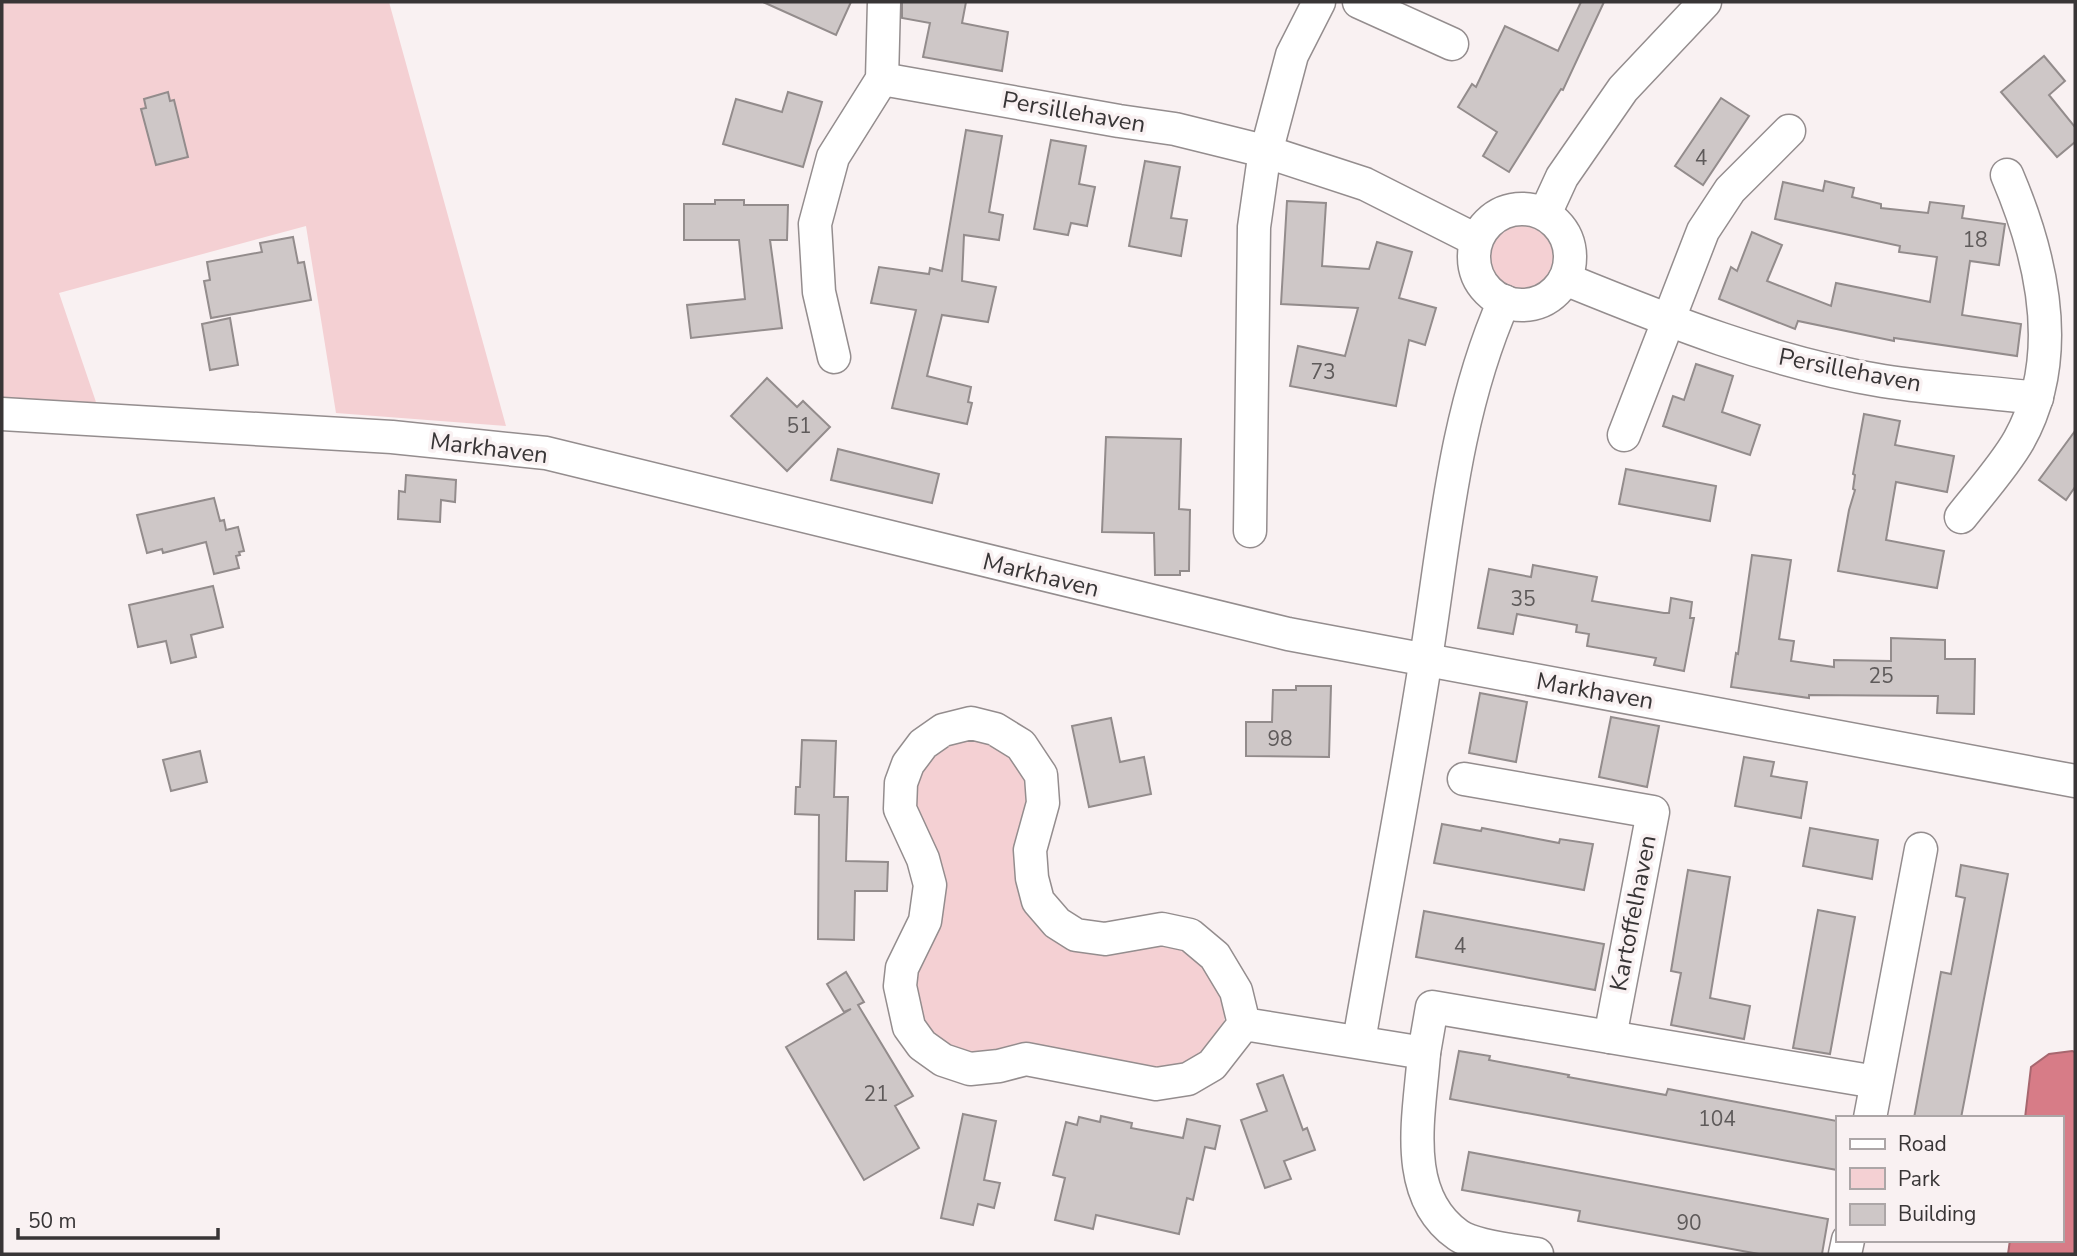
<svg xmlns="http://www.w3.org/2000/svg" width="2077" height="1256" font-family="'Nunito Sans',sans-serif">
	<rect width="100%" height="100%" fill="#f9f1f2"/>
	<g fill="#f4d0d3">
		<polygon points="2,2 389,2 506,426 336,413 306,226 59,293 97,405 2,400"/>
		<circle cx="1522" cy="257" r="31"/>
		<polygon points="963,736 1008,749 1027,775 1028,905 1147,944 1181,945 1209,962 1226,1007 1224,1023 1218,1038 1194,1061 1162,1071 983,1055 953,1049 929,1032 910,991 923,945 909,789 921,759"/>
	</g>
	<polygon fill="#d77c87" stroke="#a7676f" stroke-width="2" points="2072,1051 2075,1052 2075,1254 2008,1254 2010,1240 2061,1240 2061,1118 2025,1118 2031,1067 2049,1054"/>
	<g fill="#cec7c7" stroke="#938c8c" stroke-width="2">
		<polygon points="763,2 851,2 836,35"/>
		<polygon points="902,2 966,2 962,23 1008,32 1002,71 923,57 930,23 902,18"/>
		<polygon points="1581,2 1604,2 1563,90 1561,89 1509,172 1483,156 1497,132 1458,107 1472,84 1476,87 1505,26 1558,51"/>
		<polygon points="2044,56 2065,81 2049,95 2075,127 2075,142 2057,157 2001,92"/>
		<polygon points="168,92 170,101 174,100 188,157 156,165 141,109 146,108 144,99"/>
		<polygon points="788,92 822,102 803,167 723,144 736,99 782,112"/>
		<polygon points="1721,98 1749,116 1703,185 1675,166"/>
		<polygon points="966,130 1002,136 989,212 1003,215 999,240 964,235 962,281 996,287 988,322 942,315 927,376 971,387 968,402 972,403 967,424 892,408 916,310 871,303 879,267 929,274 930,268 942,271"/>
		<polygon points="1051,140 1086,146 1079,184 1095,187 1087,226 1071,223 1068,235 1034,229"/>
		<polygon points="1145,161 1180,167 1171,218 1187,220 1181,256 1129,246"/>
		<polygon points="1825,181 1854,188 1852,197 1881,204 1881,208 1928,213 1930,202 1964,206 1962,218 2005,224 1999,265 1970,261 1962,315 2021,324 2017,356 1894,338 1894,341 1798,321 1795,329 1719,299 1731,267 1737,271 1752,232 1782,245 1767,281 1831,306 1836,283 1930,302 1937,257 1899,252 1900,246 1775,219 1783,182 1823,191"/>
		<polygon points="715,200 744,200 744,205 788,205 787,240 770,240 782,328 691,338 687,305 745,299 739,240 684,240 684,204 715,204"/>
		<polygon points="1287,201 1326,203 1322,266 1369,269 1377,242 1412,252 1399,298 1436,308 1425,345 1409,340 1396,406 1290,386 1298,346 1345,356 1358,308 1281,304"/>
		<polygon points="293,237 298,263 304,262 311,300 211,318 204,281 210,280 207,262 262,252 260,243"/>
		<polygon points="230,318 238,365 210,370 202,324"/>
		<polygon points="1696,364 1733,376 1722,412 1760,425 1750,455 1663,426 1673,396 1684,400"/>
		<polygon points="767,378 797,407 803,401 830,427 787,471 731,416"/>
		<polygon points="1864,414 1900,421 1895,445 1954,456 1947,492 1896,482 1886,540 1944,551 1937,588 1838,571 1849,510 1855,490 1853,489 1855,475 1853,474"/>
		<polygon points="2075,431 2075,487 2066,500 2039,480"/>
		<polygon points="1106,437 1181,439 1179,509 1190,510 1189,571 1180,571 1180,575 1155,575 1154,533 1102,532"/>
		<polygon points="838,449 939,474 932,503 831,480"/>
		<polygon points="1626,469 1716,486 1710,521 1619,504"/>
		<polygon points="406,475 456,480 455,502 441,500 440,522 398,519 399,491 405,492"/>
		<polygon points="214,498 220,521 224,520 226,530 238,527 244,551 239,552 240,555 236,556 239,568 214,574 206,542 163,553 162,549 147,553 137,515"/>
		<polygon points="1752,555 1791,560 1779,639 1794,641 1791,661 1834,667 1834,660 1891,661 1891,638 1945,640 1945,659 1975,659 1974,714 1937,713 1938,696 1809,695 1809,698 1731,687 1736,653 1738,654"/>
		<polygon points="1533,565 1597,577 1592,601 1664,613 1669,613 1671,598 1692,602 1690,618 1694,618 1684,671 1654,665 1656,658 1587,646 1589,634 1576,632 1577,625 1517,614 1513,634 1478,628 1489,569 1531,577"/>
		<polygon points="213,586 223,627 191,635 196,657 171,663 166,641 138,647 129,605"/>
		<polygon points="1296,686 1331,686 1329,757 1246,756 1246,722 1272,722 1273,690 1296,690"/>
		<polygon points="1480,693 1527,702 1516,762 1469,753"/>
		<polygon points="1611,717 1659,726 1647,787 1599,777"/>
		<polygon points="1111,718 1120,762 1144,757 1151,794 1089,807 1072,726"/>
		<polygon points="802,740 836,741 834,797 848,797 846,861 888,862 887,891 855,891 854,940 818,939 819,815 795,814 796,787 800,787"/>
		<polygon points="200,751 207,782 171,791 163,760"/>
		<polygon points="1744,757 1774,762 1771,776 1807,782 1801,818 1735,806"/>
		<polygon points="1442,824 1481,831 1482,828 1559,843 1560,839 1593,844 1584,890 1434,863"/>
		<polygon points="1810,828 1878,840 1872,879 1803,866"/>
		<polygon points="1961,865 2008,874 1961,1118 1914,1118 1941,972 1951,974 1965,898 1956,896"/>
		<polygon points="1688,870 1730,877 1710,998 1750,1006 1744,1039 1671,1025 1681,973 1671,971"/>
		<polygon points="1818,910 1855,917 1830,1054 1793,1048"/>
		<polygon points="1424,911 1604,944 1595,990 1416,957"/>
		<polygon points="846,972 864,1002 858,1005 913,1096 895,1106 919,1148 864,1180 786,1047 851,1009 844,1012 827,984"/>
		<polygon points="1459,1051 1490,1056 1489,1060 1569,1075 1568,1077 1666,1095 1668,1089 1837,1121 1837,1170 1450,1099"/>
		<polygon points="1283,1075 1303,1130 1307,1128 1315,1150 1284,1161 1291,1179 1265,1188 1241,1120 1267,1111 1257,1084"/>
		<polygon points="963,1114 996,1121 984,1180 1000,1183 994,1208 978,1204 973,1225 941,1218"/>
		<polygon points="1101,1116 1132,1123 1131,1128 1183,1138 1187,1119 1220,1126 1215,1149 1205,1147 1193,1200 1187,1198 1179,1234 1096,1215 1093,1229 1055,1220 1065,1178 1053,1175 1066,1122 1077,1125 1079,1117 1100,1122"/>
		<polygon points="1469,1152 1828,1219 1822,1254 1759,1254 1578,1221 1580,1211 1462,1190"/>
	</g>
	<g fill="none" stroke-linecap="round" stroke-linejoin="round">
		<g stroke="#948d8e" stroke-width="35">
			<g id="minor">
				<polyline points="1359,2 1452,44"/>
				<polyline points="882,79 1119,121 1175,129 1264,151 1365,184 1476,240"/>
				<circle cx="1522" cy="257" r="48"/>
				<polyline points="1545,214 1562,177 1623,89 1705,2"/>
				<path d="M1565,279C1668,321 1773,363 1883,381C1934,389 1986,392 2037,398"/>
				<polyline points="834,357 819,292 815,224 833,157 882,79 884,2"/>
				<polyline points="2,414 392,437 546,453 1288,634 2075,781"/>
				<polyline points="1624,435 1703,231 1730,190 1789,131"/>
				<path d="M1961,517C1979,494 2005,465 2019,440C2066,356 2042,257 2007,175"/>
				<polyline points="1250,531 1254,227 1263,164 1292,55 1319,2"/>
				<polyline points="1464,779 1653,812 1610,1037"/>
				<path d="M1244,1024L1236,991L1215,956L1190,935L1162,929L1105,939L1076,935L1057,923L1038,901L1032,878L1030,850L1043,803L1041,775L1021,745L995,729L971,723L943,730L923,744L908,764L901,783L900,809L923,859L930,885L925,921L902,968L900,986L909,1027L922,1045L943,1060L970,1069L999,1066L1026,1059L1156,1084L1188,1079L1212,1065L1244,1024L1424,1053C1420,1113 1400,1194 1458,1235C1473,1246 1517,1251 1537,1254"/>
				<path d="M1359,1041C1381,913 1406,786 1426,658C1445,538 1454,414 1504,301"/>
				<polyline points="1424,1053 1432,1007 1876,1082"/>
				<polyline points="1870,1118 1921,849"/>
				<polyline points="1845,1254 1848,1240"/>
			</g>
		</g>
		<use href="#minor" stroke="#fff" stroke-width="32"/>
	</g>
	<g text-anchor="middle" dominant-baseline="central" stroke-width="7" stroke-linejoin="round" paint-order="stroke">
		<g font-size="21" fill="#5e5a5a">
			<text x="1701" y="158">4</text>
			<text x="1975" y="240">18</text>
			<text x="1323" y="372">73</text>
			<text x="799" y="426">51</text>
			<text x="1523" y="599">35</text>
			<text x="1881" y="676">25</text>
			<text x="1280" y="739">98</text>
			<text x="1460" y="946">4</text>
			<text x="876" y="1094">21</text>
			<text x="1717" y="1119">104</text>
			<text x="1689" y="1223">90</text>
		</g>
		<g font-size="24" fill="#383536" stroke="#f9f1f2">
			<text transform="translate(1074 112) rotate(10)">Persillehaven</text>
			<text transform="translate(1850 370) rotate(11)">Persillehaven</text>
			<text transform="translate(489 448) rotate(7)">Markhaven</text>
			<text transform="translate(1041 575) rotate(14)">Markhaven</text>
			<text transform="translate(1595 691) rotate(10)">Markhaven</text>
			<text transform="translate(1633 913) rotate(-79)">Kartoffelhaven</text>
		</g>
	</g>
	<rect width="2077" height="1256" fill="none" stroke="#383536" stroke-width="7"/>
	<rect x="1836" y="1116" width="228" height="126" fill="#f9f1f2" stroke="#aca6a7" stroke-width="2"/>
	<rect x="1850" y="1139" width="35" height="10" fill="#ffffff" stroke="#aca6a7" stroke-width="2"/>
	<text x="1898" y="1151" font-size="21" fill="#383536">Road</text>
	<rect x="1850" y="1168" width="35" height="21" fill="#f4d0d3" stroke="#aca6a7" stroke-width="2"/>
	<text x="1898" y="1186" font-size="21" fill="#383536">Park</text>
	<rect x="1850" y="1204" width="35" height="21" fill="#cec7c7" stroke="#aca6a7" stroke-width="2"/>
	<text x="1898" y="1221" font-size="21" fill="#383536">Building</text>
	<path d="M18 1228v10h200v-10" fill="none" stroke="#383536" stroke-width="3.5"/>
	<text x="28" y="1228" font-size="21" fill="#383536" stroke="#f9f1f2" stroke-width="5" paint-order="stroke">50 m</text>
</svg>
